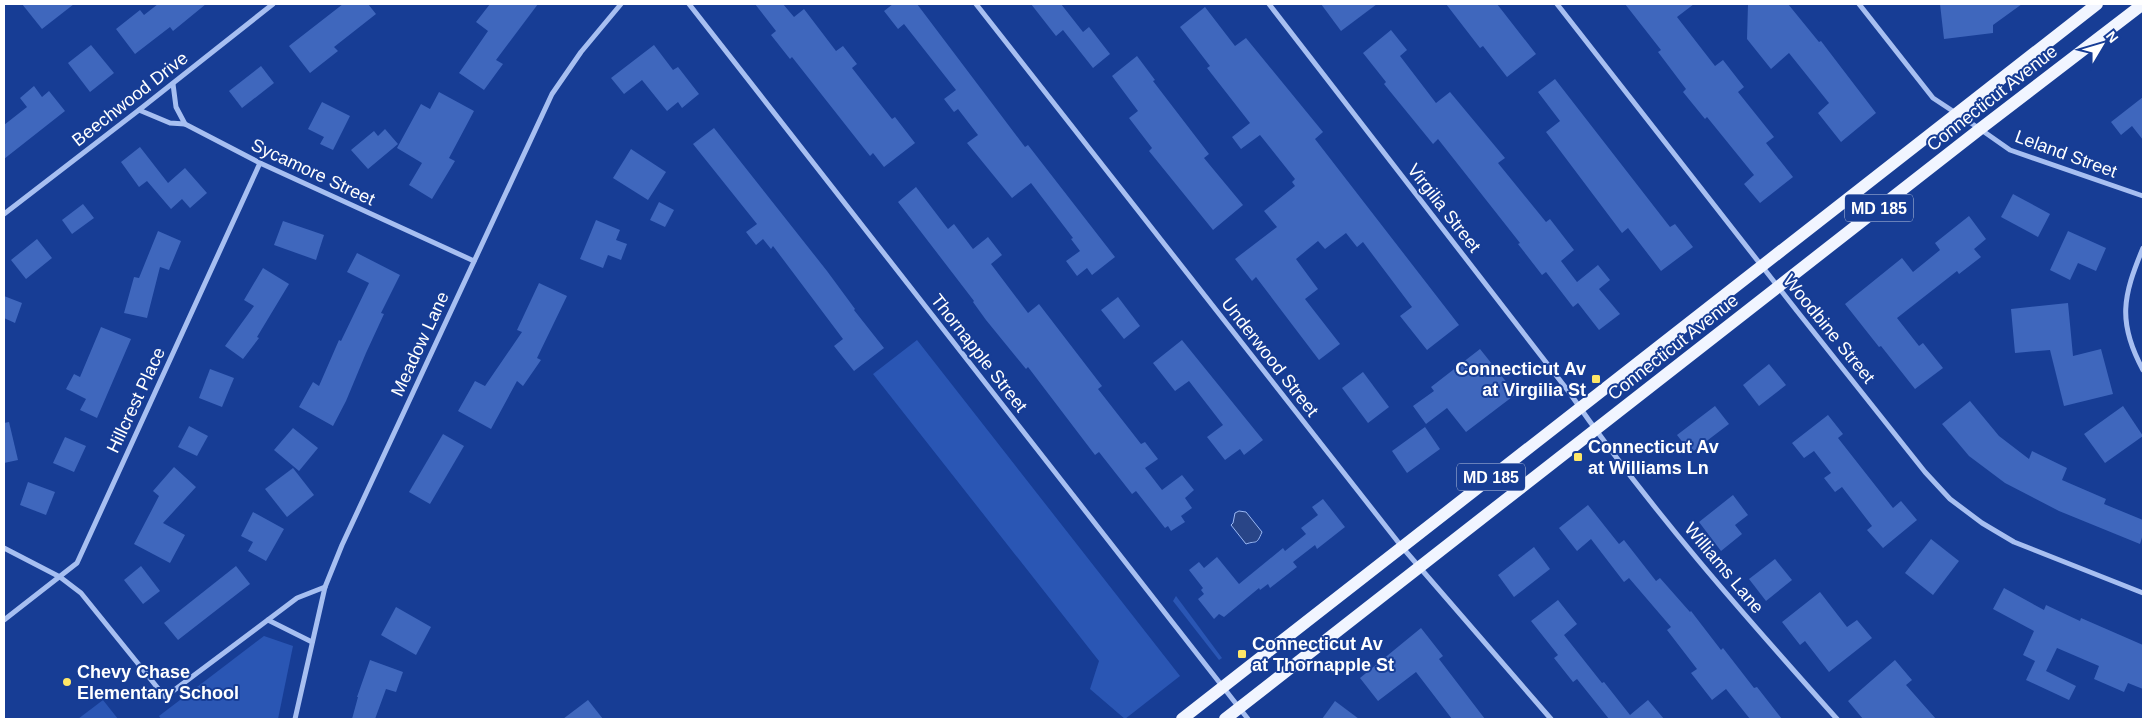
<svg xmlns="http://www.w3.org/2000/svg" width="2147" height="723" font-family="Arial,sans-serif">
	<rect width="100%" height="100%" fill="#173d95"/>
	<g fill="#2a56b4">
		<polygon points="917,340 1180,676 1125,719 1090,689 1099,661 873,374"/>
		<polygon points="1176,596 1222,658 1219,660 1173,601"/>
		<polygon points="264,636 293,646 278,719 161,719 159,716"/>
		<polygon points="103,700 118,719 78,719"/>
	</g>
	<path fill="#294587" stroke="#9ab8f4" d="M1239,511L1246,512L1262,532C1256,546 1257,540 1246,544L1231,525L1233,523L1235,513Z"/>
	<g fill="#3f67bd">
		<polygon points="22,4 74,4 42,29"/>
		<polygon points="158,4 206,4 173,31 170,27 135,54 116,29 140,10 144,15"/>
		<polygon points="343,4 368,4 376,14 334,47 338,51 310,73 289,46"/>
		<polygon points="490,4 538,4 496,60 503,64 484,90 459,73 488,31 476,22"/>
		<polygon points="755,4 783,4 794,17 804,9 836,51 843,46 857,64 852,68 892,119 895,117 915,143 884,167 873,153 870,156 792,57 790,59 771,35 776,31"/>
		<polygon points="893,4 917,4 1025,147 1028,145 1115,257 1092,275 1087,268 1077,276 1066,261 1080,251 1071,239 1073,238 1031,183 1012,198 967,143 978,135 958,109 954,112 944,99 956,90 904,24 898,29 884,11"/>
		<polygon points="1031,4 1061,4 1083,32 1089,27 1110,54 1093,68 1063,30 1056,36"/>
		<polygon points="1321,4 1377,4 1341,31"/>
		<polygon points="1446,4 1497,4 1536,54 1507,77 1483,46 1480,48"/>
		<polygon points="1625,4 1694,4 1677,17 1715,66 1723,60 1744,87 1738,92 1774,137 1766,143 1793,177 1760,203 1744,184 1754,175 1707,117 1705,119 1683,92 1686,89 1658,52 1661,50"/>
		<polygon points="1748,4 1788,4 1819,42 1821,41 1876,113 1841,142 1818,113 1829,103 1789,53 1771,69 1747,39"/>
		<polygon points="1940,4 2022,4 1993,25 1993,33 1944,39"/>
		<polygon points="1205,7 1235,46 1246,38 1323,132 1315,139 1459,325 1427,350 1400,316 1412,307 1363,242 1357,247 1346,233 1325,249 1318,241 1296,259 1318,289 1305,299 1340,344 1319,360 1256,277 1252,281 1235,259 1277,227 1264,211 1295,186 1292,182 1295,179 1260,135 1241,149 1232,137 1250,123 1207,68 1210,66 1180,27"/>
		<polygon points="1391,30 1407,50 1400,56 1436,103 1450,92 1505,158 1498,163 1546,222 1550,219 1574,250 1561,261 1577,282 1598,265 1610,280 1599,289 1620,314 1599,330 1578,303 1573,307 1546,272 1542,275 1518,244 1520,243 1438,139 1433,144 1384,84 1386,82 1363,53"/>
		<polygon points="91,45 114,73 90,92 68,63"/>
		<polygon points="654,45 673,70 678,67 699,94 682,108 678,102 667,111 642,80 624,94 611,78"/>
		<polygon points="1137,56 1155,80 1153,81 1209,154 1204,158 1243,205 1213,230 1149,151 1152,148 1129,118 1138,111 1112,76"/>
		<polygon points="261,66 274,83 242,108 229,91"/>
		<polygon points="1555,79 1670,227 1675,224 1693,247 1661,271 1628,228 1622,233 1546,132 1560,121 1538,92"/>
		<polygon points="34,86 42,97 49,91 65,111 4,159 4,125 27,107 20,98"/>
		<polygon points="439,92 474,111 449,158 455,161 432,199 409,185 422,163 397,148 421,104 430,109"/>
		<polygon points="2143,97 2143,140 2132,126 2121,135 2111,122"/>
		<polygon points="322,102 350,116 333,150 320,144 324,137 308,129"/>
		<polygon points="714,128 827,271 855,309 854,310 884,348 854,371 834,346 843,339 773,246 771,249 763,239 756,245 746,232 757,224 693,144"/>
		<polygon points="385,129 398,144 368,169 351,150 374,131 378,136"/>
		<polygon points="140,147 168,183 185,168 207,193 190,208 182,199 171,209 147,181 139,187 121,162"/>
		<polygon points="631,149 666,172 648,200 613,178"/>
		<polygon points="916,187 948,229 954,224 973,249 988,237 1002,255 991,264 1028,313 1039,304 1102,386 1098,389 1141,444 1145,442 1158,459 1145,468 1162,490 1182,475 1194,490 1185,498 1192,508 1181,516 1185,522 1171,531 1168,526 1165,528 1136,491 1132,494 1099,452 1095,455 1028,367 1026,369 986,320 973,302 974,301 898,202"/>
		<polygon points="2013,194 2050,214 2038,237 2001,217"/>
		<polygon points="659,202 674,210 665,227 650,220"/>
		<polygon points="83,204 94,218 72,234 62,220"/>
		<polygon points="1969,216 1986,239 1974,249 1981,257 1959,274 1957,271 1897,318 1919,346 1923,343 1943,368 1915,389 1881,346 1879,347 1845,304 1902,258 1913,272 1940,250 1935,243"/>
		<polygon points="596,220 620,230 616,240 627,244 621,260 608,255 603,268 580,259"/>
		<polygon points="283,221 324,235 316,260 274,245"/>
		<polygon points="158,231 181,241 169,270 160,267 147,318 124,313 134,277 139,278"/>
		<polygon points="2068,231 2106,248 2096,271 2078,263 2070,280 2050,270"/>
		<polygon points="37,239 52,258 26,279 11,260"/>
		<polygon points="357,253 400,275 381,313 384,314 366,353 346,401 333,426 299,407 313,382 319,386 339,340 341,341 369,283 347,272"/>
		<polygon points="263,268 289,284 257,337 259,338 243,359 225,346 254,306 244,300"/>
		<polygon points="539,283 567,296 537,358 541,360 523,386 517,381 491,429 458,411 475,381 485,386 522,332 517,330"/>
		<polygon points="4,296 22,303 15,323 4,318"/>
		<polygon points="1118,297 1140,326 1124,339 1101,310"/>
		<polygon points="2068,303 2073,356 2101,349 2113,394 2064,406 2050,350 2015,353 2011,309"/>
		<polygon points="101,327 131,339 97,418 80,410 86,399 66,389 74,374 80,377"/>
		<polygon points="1182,340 1263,440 1244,455 1240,449 1225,460 1207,437 1223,425 1189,381 1175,391 1153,363"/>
		<polygon points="1480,349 1516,394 1466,432 1447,408 1426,424 1413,406 1434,391 1431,387"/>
		<polygon points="1769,364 1786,385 1759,406 1743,385"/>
		<polygon points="210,369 234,378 222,407 199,398"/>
		<polygon points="1363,372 1389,407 1368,423 1342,388"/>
		<polygon points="1970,401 1999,436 2029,459 2032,451 2067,468 2062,480 2106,499 2104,504 2143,520 2143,534 2140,544 2059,511 2005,483 1969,456 1942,424"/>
		<polygon points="1715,406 1729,424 1691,453 1677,435"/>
		<polygon points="2123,406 2143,436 2105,463 2084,434"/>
		<polygon points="1828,415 1843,434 1838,438 1893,508 1901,501 1917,520 1883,548 1867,530 1872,526 1842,487 1835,492 1824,478 1831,473 1814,451 1804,458 1792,443"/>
		<polygon points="9,422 18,460 4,463 4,423"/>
		<polygon points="189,426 208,436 197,456 178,447"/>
		<polygon points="1425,427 1440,449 1407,473 1392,451"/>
		<polygon points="293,428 318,448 299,471 274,450"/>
		<polygon points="443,434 464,446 430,504 409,492"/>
		<polygon points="65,437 86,446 74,472 53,463"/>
		<polygon points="174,467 196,487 163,523 185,535 170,563 134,544 159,496 153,491"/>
		<polygon points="293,468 314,495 287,517 265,489"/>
		<polygon points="28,482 55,492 46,515 20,505"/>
		<polygon points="1733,495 1748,515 1735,525 1742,534 1721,551 1699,522"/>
		<polygon points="1323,499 1345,527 1317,549 1315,545 1293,562 1297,567 1270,588 1268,584 1260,590 1259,588 1224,617 1219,614 1214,619 1198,599 1204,594 1201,590 1203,588 1189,570 1199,562 1204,568 1217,557 1239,584 1283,548 1285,551 1306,534 1301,528 1318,515 1312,507"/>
		<polygon points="1588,505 1619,544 1624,540 1656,581 1660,578 1690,612 1691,611 1721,650 1723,648 1754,688 1757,687 1782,719 1750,719 1726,689 1712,700 1691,673 1697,669 1667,630 1671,627 1629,578 1624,582 1591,539 1577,551 1559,528"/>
		<polygon points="253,512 284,529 266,561 248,551 253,542 241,536"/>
		<polygon points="1931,539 1959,561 1933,595 1905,573"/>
		<polygon points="1534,547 1550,569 1514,597 1498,575"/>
		<polygon points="1775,559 1792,580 1766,601 1749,579"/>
		<polygon points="141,566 160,591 143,604 124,580"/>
		<polygon points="236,566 250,584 178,640 164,623"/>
		<polygon points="2004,588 2044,610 2046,605 2080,621 2081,618 2143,645 2143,689 2128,683 2124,692 2094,679 2099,666 2057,648 2046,671 2076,686 2069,700 2026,680 2035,661 2023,655 2034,631 1993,609"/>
		<polygon points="1820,592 1847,627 1857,620 1872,638 1829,672 1805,641 1800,645 1782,622"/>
		<polygon points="1558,600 1577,624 1564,635 1602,683 1604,682 1630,715 1648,700 1664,719 1609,719 1577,679 1573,682 1554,658 1558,655 1531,621"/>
		<polygon points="396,607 431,627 416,655 381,635"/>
		<polygon points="1421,628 1443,656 1439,659 1485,719 1452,719 1416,672 1378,701 1360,678"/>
		<polygon points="370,660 403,672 396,692 386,689 375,719 352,719 358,697 357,697"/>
		<polygon points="1895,660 1912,680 1906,685 1936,719 1863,719 1848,701"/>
		<polygon points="588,700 603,719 563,719"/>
		<polygon points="1335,701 1359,719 1322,719"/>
	</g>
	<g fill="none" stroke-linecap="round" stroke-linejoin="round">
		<g stroke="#a7bff1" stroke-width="5">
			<polyline points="689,4 1248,719"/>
			<polyline points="976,4 1402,547 1551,719"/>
			<path d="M1269,4L1569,392C1649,508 1743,614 1837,719"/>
			<polyline points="1557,4 1797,311 1925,472 1950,499 1982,523 2014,542 2143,593"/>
			<polyline points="1859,4 1933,98 1980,129 2010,150 2143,196"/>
			<polyline points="173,84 176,107 185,124"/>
			<polyline points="139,110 170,123 185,124 260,163 474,261"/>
			<polyline points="4,214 139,110 273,4"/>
			<path d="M2143,248C2123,296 2117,322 2143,370"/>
			<polyline points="4,548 60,577 81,593 165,697 297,598 325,587"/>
			<polyline points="4,620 77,563 260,163"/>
			<polyline points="268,620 312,642"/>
			<polyline points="295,719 325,587 342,545 552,94 581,52 621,4"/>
		</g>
		<g stroke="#f1f5ff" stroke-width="12">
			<polyline points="1182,719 2097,4"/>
			<polyline points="1225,719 1980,129 2143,4"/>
		</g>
	</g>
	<g fill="#ffe767" stroke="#173d95" stroke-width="2">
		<rect x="1591" y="374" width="10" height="10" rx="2.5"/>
		<rect x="1573" y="452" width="10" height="10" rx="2.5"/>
		<rect x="1237" y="649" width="10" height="10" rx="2.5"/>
		<circle cx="67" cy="682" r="5"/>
	</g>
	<g text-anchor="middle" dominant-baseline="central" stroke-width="4" stroke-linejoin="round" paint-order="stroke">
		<g fill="#173d95" stroke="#b9c5df" stroke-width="1">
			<rect x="1845" y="194.5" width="68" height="27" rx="4"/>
			<rect x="1457" y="463.5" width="68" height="27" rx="4"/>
		</g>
		<g font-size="16" font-weight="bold" fill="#fff">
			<text x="1879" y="208">MD 185</text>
			<text x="1491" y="477">MD 185</text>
		</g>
		<g font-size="18" fill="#fff" stroke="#173d95">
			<text transform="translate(1992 98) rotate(-38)">Connecticut Avenue</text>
			<text transform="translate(130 99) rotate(-38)">Beechwood Drive</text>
			<text transform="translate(2066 154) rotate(20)">Leland Street</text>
			<text transform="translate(313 172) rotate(25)">Sycamore Street</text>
			<text transform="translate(1444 208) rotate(52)">Virgilia Street</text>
			<text transform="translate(1829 329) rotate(51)">Woodbine Street</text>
			<text transform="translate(420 344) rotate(-65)">Meadow Lane</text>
			<text transform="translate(1673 347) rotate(-38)">Connecticut Avenue</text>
			<text transform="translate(979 353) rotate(52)">Thornapple Street</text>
			<text transform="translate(1270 357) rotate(52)">Underwood Street</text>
			<text transform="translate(136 400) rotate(-65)">Hillcrest Place</text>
			<text transform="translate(1724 568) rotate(50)">Williams Lane</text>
		</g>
		<g font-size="18" font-weight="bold" fill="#fff" stroke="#173d95" text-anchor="start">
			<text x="1586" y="369" text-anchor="end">Connecticut Av<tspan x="1586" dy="21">at Virgilia St</tspan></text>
			<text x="1588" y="447">Connecticut Av<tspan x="1588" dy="21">at Williams Ln</tspan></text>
			<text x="1252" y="644">Connecticut Av<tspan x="1252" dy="21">at Thornapple St</tspan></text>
			<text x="77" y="672">Chevy Chase<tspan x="77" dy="21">Elementary School</tspan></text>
		</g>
	</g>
	<rect width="2147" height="723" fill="none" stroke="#ffffff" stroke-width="10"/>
	<g transform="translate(2102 45) rotate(52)" stroke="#173d95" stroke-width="4" paint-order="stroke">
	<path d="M0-4L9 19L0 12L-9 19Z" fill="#ffffff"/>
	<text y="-8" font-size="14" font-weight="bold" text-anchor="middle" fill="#ffffff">N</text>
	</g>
</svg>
